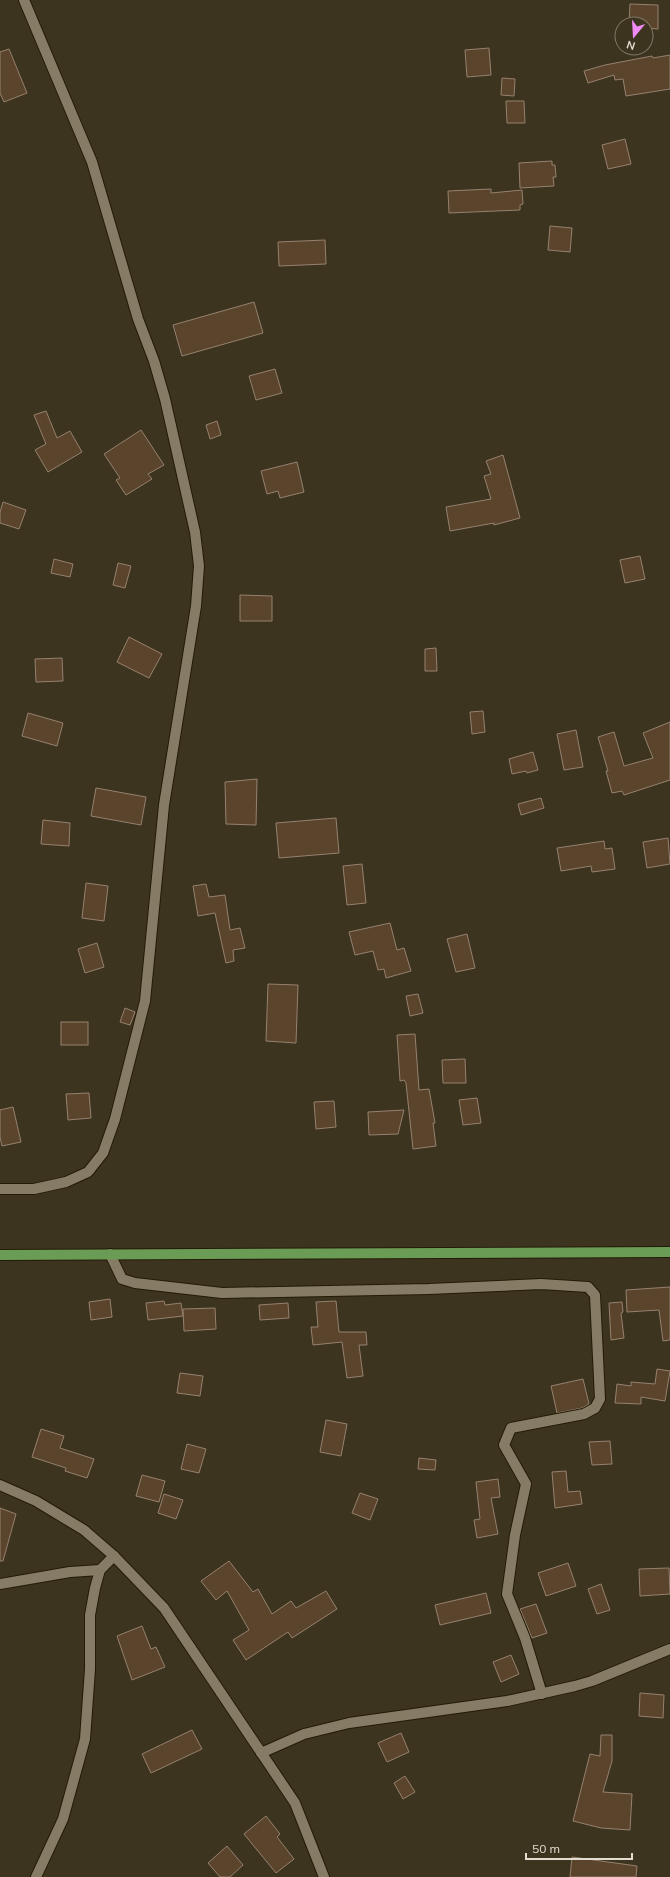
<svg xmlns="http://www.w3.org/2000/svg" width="670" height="1877" font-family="Mulish,sans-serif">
	<rect width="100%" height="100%" fill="#3d341f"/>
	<g fill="#5b442c" stroke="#95816f">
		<polygon points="630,4 658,5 658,29 646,28 646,24 629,24"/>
		<polygon points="489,48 491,75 467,77 465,50"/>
		<polygon points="9,49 27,93 4,102 0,93 0,52"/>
		<polygon points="670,55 670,89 626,96 623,79 615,80 614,75 588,83 584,71 605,65 652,56 653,58"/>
		<polygon points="502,78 515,79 514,96 501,95"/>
		<polygon points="506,101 524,101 525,123 507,123"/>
		<polygon points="625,139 631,164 608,169 602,145"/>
		<polygon points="552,161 552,165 555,165 556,177 553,177 554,186 520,188 519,163"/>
		<polygon points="491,189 491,193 522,190 523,204 520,205 520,210 449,213 448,191"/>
		<polygon points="550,226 572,228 570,252 548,250"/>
		<polygon points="325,240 326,264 279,266 278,242"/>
		<polygon points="254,302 263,333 182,356 173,325"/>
		<polygon points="275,369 282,393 256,400 249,376"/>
		<polygon points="46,411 57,438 70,431 82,452 48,472 35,450 46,444 34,415"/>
		<polygon points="217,421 221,435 210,439 206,425"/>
		<polygon points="141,430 164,465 148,474 152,479 126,495 116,480 120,478 104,454"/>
		<polygon points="503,455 520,518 494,525 494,523 450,531 446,507 491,499 484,476 491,474 486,461"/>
		<polygon points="297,462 304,492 280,498 278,491 267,494 261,471"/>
		<polygon points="3,502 26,510 19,529 0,523 0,512"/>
		<polygon points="640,556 645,579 625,583 620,560"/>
		<polygon points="54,559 73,564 70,577 51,573"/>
		<polygon points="118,563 131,566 125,588 113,585"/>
		<polygon points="240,595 272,596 272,621 240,621"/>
		<polygon points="129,637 162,654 149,678 117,662"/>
		<polygon points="436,648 437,671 425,671 425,649"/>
		<polygon points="62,658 63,681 36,682 35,659"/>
		<polygon points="483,711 485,732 472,734 470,712"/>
		<polygon points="28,713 63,723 57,746 22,736"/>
		<polygon points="670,722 670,780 624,795 622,791 612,793 606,771 608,771 598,737 614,732 624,766 653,758 643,733"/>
		<polygon points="576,730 583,767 564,770 557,734"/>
		<polygon points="533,752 538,770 527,773 526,771 512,774 509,759"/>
		<polygon points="257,779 256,825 226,824 225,782"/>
		<polygon points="96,788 146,797 141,825 91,816"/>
		<polygon points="541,798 544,808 521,815 518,804"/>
		<polygon points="336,818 339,853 279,858 276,823"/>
		<polygon points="43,820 70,823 69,846 41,844"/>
		<polygon points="668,838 670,864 647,868 643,842"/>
		<polygon points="604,841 605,849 612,848 615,869 592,872 591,866 561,871 557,848"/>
		<polygon points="362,864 366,903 347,905 343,866"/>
		<polygon points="86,883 108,886 104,921 82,918"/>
		<polygon points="206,884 209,897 225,895 230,930 240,928 245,948 233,950 234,961 226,963 215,913 198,916 193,886"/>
		<polygon points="390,923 397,950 404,948 411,971 386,978 384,969 378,970 373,951 355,955 349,932"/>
		<polygon points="467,934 475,968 456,972 447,939"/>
		<polygon points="97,943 104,967 85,973 78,949"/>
		<polygon points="268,984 298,985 296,1043 266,1041"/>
		<polygon points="418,994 423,1013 410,1016 406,996"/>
		<polygon points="125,1008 135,1012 130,1025 120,1022"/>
		<rect x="61" y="1022" width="27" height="23"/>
		<polygon points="415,1034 419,1090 429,1089 435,1123 433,1123 436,1146 413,1149 406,1083 404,1080 400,1081 397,1035"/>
		<polygon points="465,1059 466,1083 443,1083 442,1060"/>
		<polygon points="89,1093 91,1118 68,1120 66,1094"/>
		<polygon points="477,1098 481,1123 463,1125 459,1100"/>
		<polygon points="334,1101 336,1127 316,1129 314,1102"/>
		<polygon points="13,1107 21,1142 2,1146 0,1137 0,1110"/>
		<polygon points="404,1110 398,1134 369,1135 368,1112"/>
		<polygon points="670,1287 670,1340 663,1341 659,1310 627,1312 626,1290"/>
		<polygon points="110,1299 112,1317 91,1320 89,1302"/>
		<polygon points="164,1301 165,1305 181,1303 183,1316 148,1320 146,1303"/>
		<polygon points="336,1301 339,1332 366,1332 367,1345 359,1345 363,1376 347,1378 342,1342 313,1345 311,1327 318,1327 316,1302"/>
		<polygon points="622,1302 623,1312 621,1313 624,1338 611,1340 609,1303"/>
		<polygon points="288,1303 289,1318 260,1320 259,1305"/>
		<polygon points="215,1308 216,1329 184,1331 183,1309"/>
		<polygon points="657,1369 670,1371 665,1401 641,1397 641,1404 615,1403 617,1384 631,1386 631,1382 655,1384"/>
		<polygon points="180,1373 203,1376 200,1396 177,1393"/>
		<polygon points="583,1379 589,1404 582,1408 557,1413 551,1386"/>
		<polygon points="326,1420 347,1424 341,1456 320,1452"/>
		<polygon points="41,1429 64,1436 60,1448 94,1459 87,1478 65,1471 66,1468 32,1457"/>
		<polygon points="610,1441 612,1464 592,1465 589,1442"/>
		<polygon points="187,1444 206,1449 199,1473 181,1469"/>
		<polygon points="419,1458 436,1460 435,1470 418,1469"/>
		<polygon points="566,1471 568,1492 580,1491 582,1504 555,1508 552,1472"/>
		<polygon points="142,1475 165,1481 159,1502 136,1496"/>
		<polygon points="498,1479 500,1497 491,1498 498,1534 477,1538 474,1520 480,1519 476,1482"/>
		<polygon points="360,1493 378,1499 370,1520 352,1513"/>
		<polygon points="164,1494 183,1500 176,1519 158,1513"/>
		<polygon points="0,1508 16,1514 3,1561 0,1561"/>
		<polygon points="229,1561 253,1592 258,1589 272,1614 291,1601 296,1608 326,1591 337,1609 292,1638 288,1632 246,1660 233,1640 249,1630 227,1591 216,1600 201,1581"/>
		<polygon points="568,1563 576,1586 546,1596 538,1573"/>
		<polygon points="669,1568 670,1594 640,1596 639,1569"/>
		<polygon points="601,1584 610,1610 597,1614 588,1589"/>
		<polygon points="486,1593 491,1613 440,1625 435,1605"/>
		<polygon points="536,1604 547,1633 532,1638 520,1609"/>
		<polygon points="142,1626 151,1649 156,1647 165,1667 132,1680 117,1636"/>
		<polygon points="511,1655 519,1674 501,1682 493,1662"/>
		<polygon points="640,1693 664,1695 663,1718 639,1716"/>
		<polygon points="192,1730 202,1749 151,1773 142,1754"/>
		<polygon points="401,1733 409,1752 387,1762 378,1743"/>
		<polygon points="601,1735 612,1735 612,1761 603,1792 632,1794 630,1830 601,1828 573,1821 590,1754 600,1756"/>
		<polygon points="405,1776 415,1792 403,1799 394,1783"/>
		<polygon points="266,1816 280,1834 277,1837 294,1859 276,1873 244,1834"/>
		<polygon points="227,1846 243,1865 230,1877 220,1877 208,1863"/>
		<polygon points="572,1857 637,1866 636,1877 570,1877"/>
	</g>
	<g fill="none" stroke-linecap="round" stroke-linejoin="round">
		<g stroke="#231b07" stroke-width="12">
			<g id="minor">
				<polyline points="0,1189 34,1189 66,1182 88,1172 103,1153 115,1119 145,1001 164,805 196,606 199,566 195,532 165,399 154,361 138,319 92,162 24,0"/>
				<polyline points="110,1254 122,1279 135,1283 222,1293 429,1289 541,1284 588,1287 595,1295 600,1399 595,1408 584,1414 511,1428 504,1445 526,1484 515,1535 507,1594 525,1638 542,1694"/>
				<polyline points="0,1485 36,1501 84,1530 114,1556 164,1608 295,1803 324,1877"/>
				<polyline points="0,1584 70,1572 100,1570"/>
				<polyline points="261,1753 304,1734 349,1723 507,1701 575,1686 592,1681 670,1649"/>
				<polyline points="36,1877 63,1819 85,1739 90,1669 90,1615 95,1588 100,1570 114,1556"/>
			</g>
		</g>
		<g stroke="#231b07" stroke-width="12">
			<polyline id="major" points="0,1255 670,1252"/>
		</g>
		<use href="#minor" stroke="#867c65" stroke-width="10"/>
		<use href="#major" stroke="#6b9c56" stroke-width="10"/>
	</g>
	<g transform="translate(634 36) rotate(198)"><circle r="19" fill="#3d341f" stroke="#7f7866"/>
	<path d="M0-3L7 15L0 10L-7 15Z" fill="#f08bf5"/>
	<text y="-6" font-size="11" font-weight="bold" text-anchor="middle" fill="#e3ddd1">N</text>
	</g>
	<path d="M526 1853v6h106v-6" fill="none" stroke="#e3ddd1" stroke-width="2"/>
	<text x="532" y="1853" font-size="12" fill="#e3ddd1" stroke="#3d341f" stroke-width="3" paint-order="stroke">50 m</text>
</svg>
